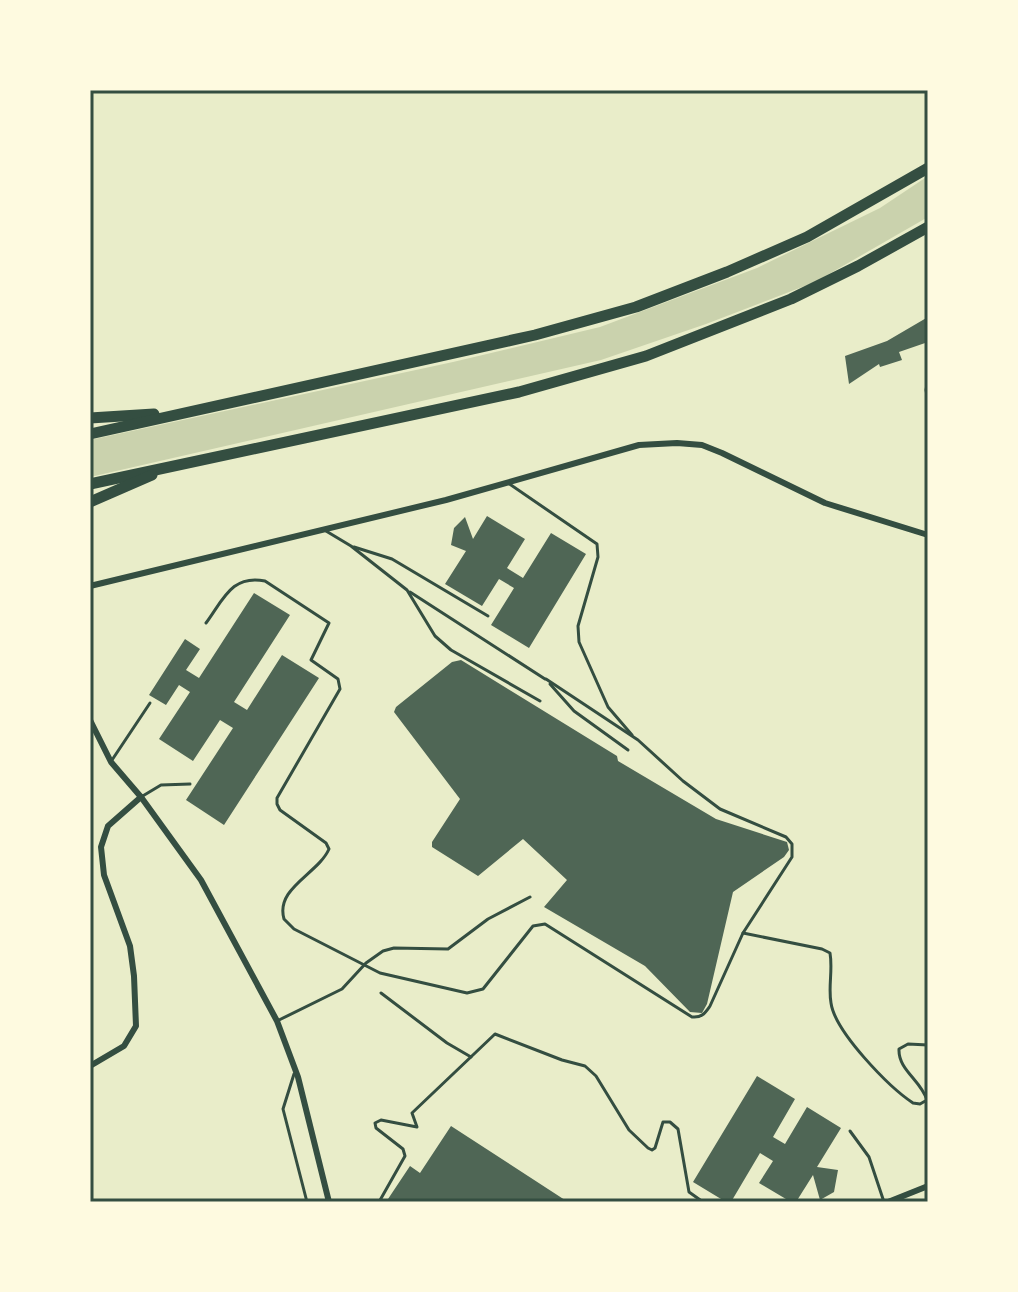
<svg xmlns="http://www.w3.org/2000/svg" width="1018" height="1292" font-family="Jost,sans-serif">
	<rect width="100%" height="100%" fill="#e9edc9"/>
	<polygon fill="#cad2ad" points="928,176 928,217 815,282 706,324 601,360 90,477 90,440 453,362 600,327 757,268 880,208"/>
	<g fill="#4f6655">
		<polygon points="928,317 928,342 899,352 902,360 880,367 879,364 849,384 845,356 887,341"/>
		<polygon points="487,516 525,539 507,568 523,578 551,533 586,554 529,648 491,625 514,588 499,579 482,606 445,584 466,551 451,545 454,528 465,517 473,539"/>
		<polygon points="254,593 290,615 234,702 247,710 282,655 319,678 224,825 186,800 233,728 220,720 193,761 159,739 190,692 179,685 166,705 149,695 185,639 200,649 186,670 199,678"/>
		<polygon points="461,660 617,756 618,761 716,819 787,842 789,850 784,857 733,892 707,1004 702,1013 690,1012 645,966 544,907 567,880 523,839 478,876 432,847 432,842 460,799 394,712 396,707 452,662"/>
		<polygon points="757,1076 795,1099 773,1137 785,1144 807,1107 841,1128 817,1167 838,1170 834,1192 820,1200 813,1175 796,1202 791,1202 759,1183 773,1161 760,1153 731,1202 726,1202 693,1182"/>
		<polygon points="451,1126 568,1202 386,1202 410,1166 420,1173"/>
	</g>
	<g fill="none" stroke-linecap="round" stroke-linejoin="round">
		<g stroke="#344e41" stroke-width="3">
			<polyline points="928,379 926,390 928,401"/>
			<polyline points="508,483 597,544 598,557 578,626 579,642 608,707 632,735"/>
			<polyline points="326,531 351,546 407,590 435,636 451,650 540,701"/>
			<polyline points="354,547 392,559 488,616"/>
			<polyline points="410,592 545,679"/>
			<path d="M206,623C223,600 232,574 265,581L329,623L311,660L338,679L340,689L277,798V804L280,810L326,843L329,849C318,874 275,888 284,919L294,929L380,973L467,993L483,989L533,926L545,924L692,1017C702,1018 705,1013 710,1006L743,933L822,949L830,953C833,970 828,987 831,1003C835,1032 889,1087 913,1103L920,1104L927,1100C921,1080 898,1070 899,1049L908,1044L928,1045"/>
			<polyline points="546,679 638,740 683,781 720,809 786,837 792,844 792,857 743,933"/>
			<polyline points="550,684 574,711 628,750"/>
			<polyline points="112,760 150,703"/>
			<polyline points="141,797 161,785 190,784"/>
			<polyline points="381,993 447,1043 471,1057"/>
			<polyline points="277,1021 342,989 366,963 383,951 394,948 448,949 488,919 530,897"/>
			<polyline points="294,1074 283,1109 307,1202"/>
			<polyline points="850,1131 869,1157 884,1202"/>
			<polyline points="379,1202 405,1156 403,1149 376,1128 375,1123 381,1120 417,1127 412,1113 495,1034 562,1060 585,1066 596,1076 629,1130 648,1148 652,1150 655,1148 663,1122 670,1122 678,1129 689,1192 703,1202"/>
		</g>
		<g stroke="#344e41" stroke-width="6">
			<polyline points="90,586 446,500 639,445 677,443 702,445 722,453 825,503 928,535"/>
			<polyline points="90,720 111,762 141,797 201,880 277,1021 298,1077 329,1202"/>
			<polyline points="90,1066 124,1046 136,1026 134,976 130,946 104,875 101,847 108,826 141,797"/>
			<polyline points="888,1202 928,1186"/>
		</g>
		<g stroke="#344e41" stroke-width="11">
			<polyline points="90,418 154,414"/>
			<polyline points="90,434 535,335 636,307 727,272 807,237 928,168"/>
			<polyline points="90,484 519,392 646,356 791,299 858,266 928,227"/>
			<polyline points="90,502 152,475"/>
		</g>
	</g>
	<rect width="1018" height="1292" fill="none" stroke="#fefae0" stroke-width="184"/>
	<rect x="92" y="92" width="834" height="1108" fill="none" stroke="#344e41" stroke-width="3"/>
</svg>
